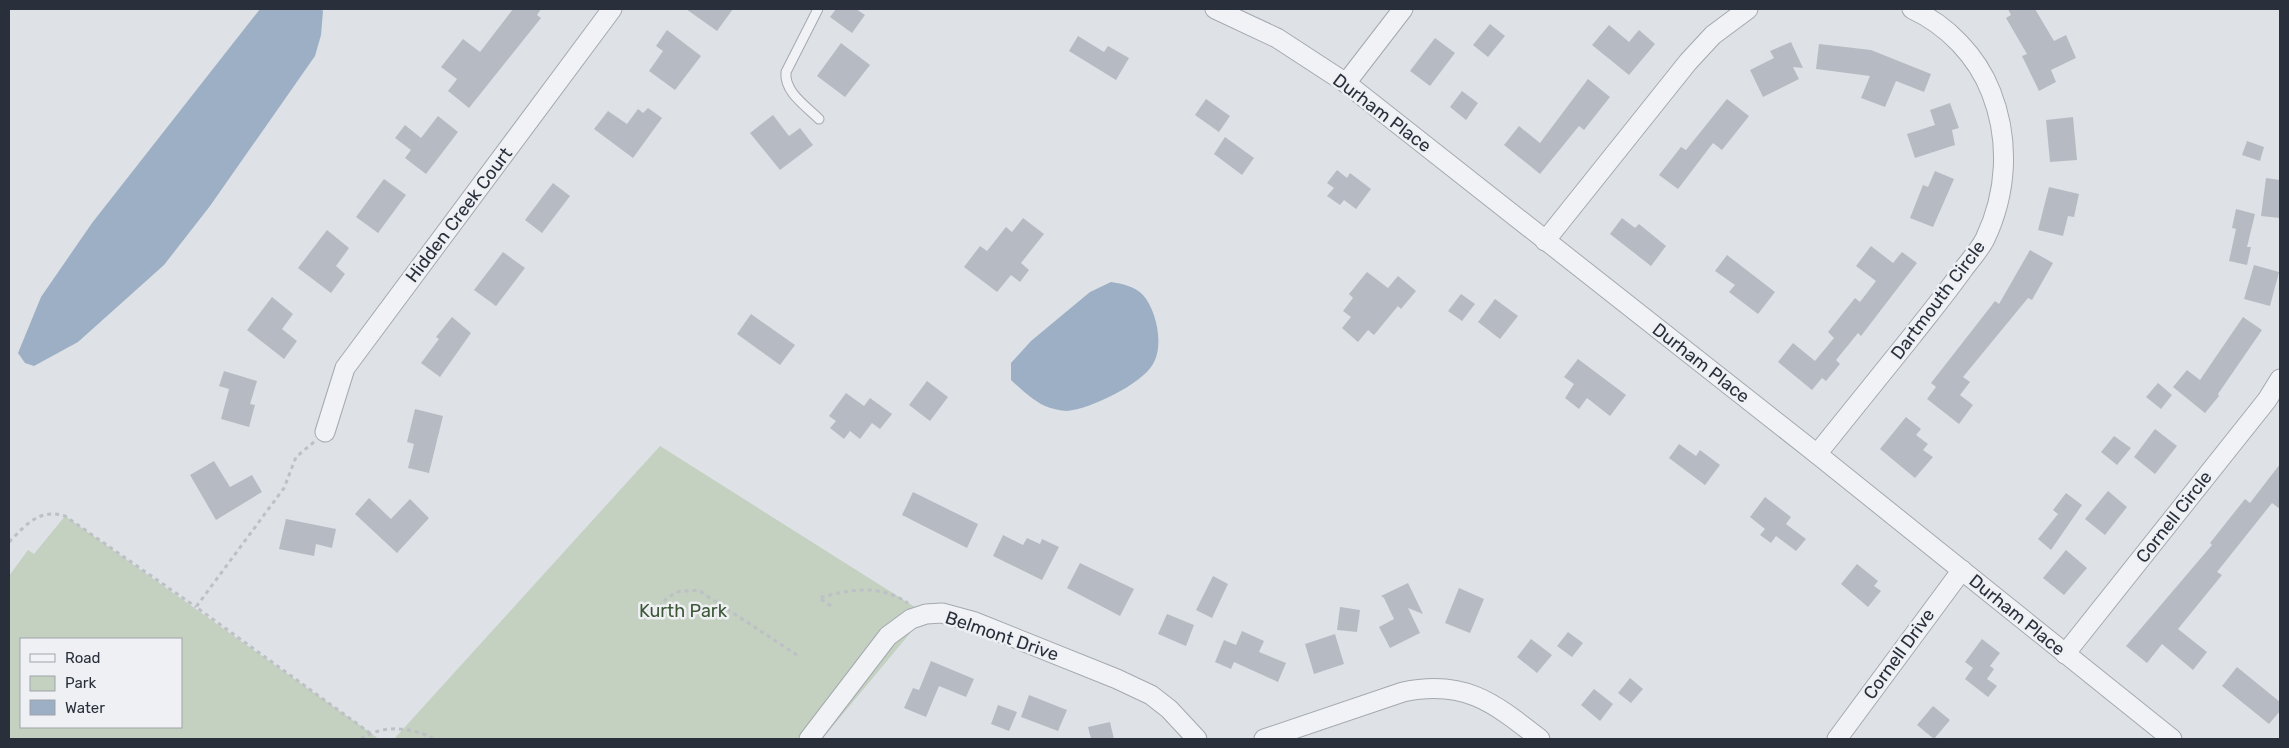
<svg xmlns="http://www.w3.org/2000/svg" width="2289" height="748" font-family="Rubik,sans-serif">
	<rect width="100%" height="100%" fill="#dee2e7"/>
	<g fill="#c4d0c0" fill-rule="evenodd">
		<polygon points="660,446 926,614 822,739 394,739"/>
		<path d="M65,516L379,739H9V576L28,550L34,554ZM21,639H181V727H21Z"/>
	</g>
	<g fill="#9cafc4">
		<polygon points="260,9 321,9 323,11 321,35 315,56 210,206 164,265 78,342 34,366 25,363 18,353 41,297 92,223"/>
		<path d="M1111,282C1122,284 1135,286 1143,295C1157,311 1164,346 1153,364C1142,384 1090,409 1067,411C1061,411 1050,408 1045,406C1032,400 1021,389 1011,380V363L1031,341L1090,292Z"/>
	</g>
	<g fill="#b6bbc3">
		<polygon points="513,9 541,9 537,15 541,18 469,108 448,91 457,79 441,67 463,39 480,52"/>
		<polygon points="686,9 733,9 717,31"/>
		<polygon points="836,9 856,9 865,15 852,33 830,17"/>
		<polygon points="2008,9 2035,9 2054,41 2066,35 2076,58 2051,70 2056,82 2039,91 2022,56 2027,54 2006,18 2011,15"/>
		<polygon points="1490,24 1505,36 1488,57 1473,45"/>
		<polygon points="1609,25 1629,42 1639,30 1655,44 1629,75 1592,45"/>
		<polygon points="667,30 701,56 675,90 649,71 663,51 656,46"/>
		<polygon points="1078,36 1104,52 1108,46 1129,58 1116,80 1069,51"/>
		<polygon points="1435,38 1455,53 1430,86 1410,71"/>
		<polygon points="1791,42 1803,68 1793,67 1799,79 1763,97 1750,70 1774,58 1770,51"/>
		<polygon points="841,43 870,65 845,97 817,76"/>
		<polygon points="1819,44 1871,50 1931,74 1924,92 1896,81 1885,107 1861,98 1870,76 1816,69"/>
		<polygon points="1588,79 1610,97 1584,130 1579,126 1540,174 1504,145 1519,126 1540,143"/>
		<polygon points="1462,91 1478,103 1466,120 1450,107"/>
		<polygon points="1206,99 1230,116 1219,132 1195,115"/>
		<polygon points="1727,99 1749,116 1722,150 1713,143 1678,189 1659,175 1681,147 1686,150"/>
		<polygon points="1950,103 1959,128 1952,130 1955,145 1915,158 1907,134 1935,125 1930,110"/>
		<polygon points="648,108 662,118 633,158 594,129 608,111 627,124 638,109 643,113"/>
		<polygon points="773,115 789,136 800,128 813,145 780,170 750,133"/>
		<polygon points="438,116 458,132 426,174 405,158 411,150 395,138 405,125 421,138"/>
		<polygon points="2073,117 2077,160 2050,162 2046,120"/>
		<polygon points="1225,137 1254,158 1242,175 1214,154"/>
		<polygon points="2247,141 2264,147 2260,161 2242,155"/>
		<polygon points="1337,170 1347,178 1350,173 1371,189 1356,209 1344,200 1340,205 1327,196 1334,188 1327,183"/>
		<polygon points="1935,171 1954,179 1933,227 1910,218 1923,185 1928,187"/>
		<polygon points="2266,178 2280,180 2280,218 2261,216"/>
		<polygon points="384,179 406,195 378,233 356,217"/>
		<polygon points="553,183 570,196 542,233 525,220"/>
		<polygon points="2049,187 2079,194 2074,217 2068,216 2063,236 2038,230"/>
		<polygon points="2236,209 2255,214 2247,247 2251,247 2247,265 2229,261 2236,229 2232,228"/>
		<polygon points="1023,218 1044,234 1021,263 1029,270 1020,282 1011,275 997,292 964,267 980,246 987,251 1006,227 1012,232"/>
		<polygon points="1622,218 1635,228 1639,224 1666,246 1651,266 1610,234"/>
		<polygon points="327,230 349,248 336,266 345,274 331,293 298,268"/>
		<polygon points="1871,246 1893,263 1902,252 1917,263 1861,336 1858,333 1836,360 1840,364 1826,381 1822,378 1812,390 1778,362 1793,343 1815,361 1834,338 1828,332 1855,298 1860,302 1876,281 1856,266"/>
		<polygon points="2030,250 2053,263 2032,300 2028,298 1963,377 1970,382 1960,395 1973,405 1959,424 1927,399 1936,387 1931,383 1995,301 1999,304"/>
		<polygon points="503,252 525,268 496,306 474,290"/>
		<polygon points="1727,255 1775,292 1758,314 1729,292 1735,285 1715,271"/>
		<polygon points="2254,265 2279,272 2270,306 2244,299"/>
		<polygon points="1367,272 1388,288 1398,276 1416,291 1401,309 1398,306 1374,335 1368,330 1358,342 1342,328 1351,317 1343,311 1353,298 1349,294"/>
		<polygon points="1461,294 1475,304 1462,321 1448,311"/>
		<polygon points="272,297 293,314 282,329 297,341 284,359 247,330"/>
		<polygon points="1495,299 1518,316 1500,339 1478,322"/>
		<polygon points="751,314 795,345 780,365 737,334"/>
		<polygon points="452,317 471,333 440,377 421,363 439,339 436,337"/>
		<polygon points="2243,317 2262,330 2218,394 2219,396 2205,413 2173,387 2187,370 2200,380"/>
		<polygon points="1578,359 1626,395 1610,416 1587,398 1579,409 1565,398 1574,384 1564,377"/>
		<polygon points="224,371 257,381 250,404 255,405 249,427 221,419 229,389 219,386"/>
		<polygon points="927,381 948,397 930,421 909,405"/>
		<polygon points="2158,383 2172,395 2161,409 2146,397"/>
		<polygon points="846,393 864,406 870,398 892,414 880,429 872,423 860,439 850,431 844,439 830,428 836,421 829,416"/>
		<polygon points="415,409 443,416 429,473 408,468 414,444 407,442"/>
		<polygon points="1906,417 1921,429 1916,435 1928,444 1923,450 1933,457 1915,478 1880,449"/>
		<polygon points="2155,429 2177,446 2155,474 2134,457"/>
		<polygon points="2114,436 2131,448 2117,465 2101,452"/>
		<polygon points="1679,444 1696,456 1700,450 1720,465 1705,485 1669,458"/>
		<polygon points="214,461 230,487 252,475 262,492 216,520 190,475"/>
		<polygon points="2280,464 2280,509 2272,503 2217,572 2222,575 2178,629 2207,652 2193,670 2162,644 2147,663 2126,646 2212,545 2210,543 2245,499 2250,503"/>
		<polygon points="2108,491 2127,507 2105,535 2085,519"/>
		<polygon points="913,492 978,524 967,548 902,515"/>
		<polygon points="2066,493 2082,505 2051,550 2038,539 2058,514 2053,510"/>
		<polygon points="1765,497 1791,517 1786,524 1806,539 1796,551 1776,536 1771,543 1760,535 1765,529 1750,517"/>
		<polygon points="369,498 391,519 410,499 429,518 397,553 355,514"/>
		<polygon points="286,519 336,529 332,548 316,544 314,556 279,549"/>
		<polygon points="1003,535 1023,545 1027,538 1040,544 1042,539 1059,547 1042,580 993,556"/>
		<polygon points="2066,550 2087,568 2064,595 2043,578"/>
		<polygon points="1080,563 1134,589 1120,616 1067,588"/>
		<polygon points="1857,564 1878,581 1874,586 1881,591 1868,607 1841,584"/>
		<polygon points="1213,576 1228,584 1212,618 1196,610"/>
		<polygon points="1408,583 1423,614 1408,608 1420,633 1390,648 1379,627 1394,619 1384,598 1381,596"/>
		<polygon points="1459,588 1484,599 1470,633 1445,623"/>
		<polygon points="1340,607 1360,610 1357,632 1337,630"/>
		<polygon points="1167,614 1194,625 1186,646 1158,634"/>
		<polygon points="1242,631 1264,641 1259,652 1286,663 1278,682 1234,662 1231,669 1215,662 1224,640 1236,645"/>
		<polygon points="1568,632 1583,643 1572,657 1557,646"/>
		<polygon points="1335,634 1344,664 1314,674 1305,644"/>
		<polygon points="1531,639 1552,655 1537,673 1517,657"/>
		<polygon points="1982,639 2000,653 1990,666 1994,669 1987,679 1997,686 1988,697 1965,679 1973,668 1965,662"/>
		<polygon points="931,661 974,679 966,697 939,686 926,717 904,708 913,688 919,690"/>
		<polygon points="2237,667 2280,702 2280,711 2269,724 2222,686"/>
		<polygon points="1630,678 1643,689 1631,703 1618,693"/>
		<polygon points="1594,689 1613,704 1600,721 1581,705"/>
		<polygon points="1029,695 1067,710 1058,731 1021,717"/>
		<polygon points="998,705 1017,712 1009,731 991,724"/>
		<polygon points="1933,706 1950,720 1934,739 1917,725"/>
		<polygon points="1110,722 1114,739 1091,739 1088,727"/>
	</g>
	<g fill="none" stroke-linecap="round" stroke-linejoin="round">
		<g stroke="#a4a9b0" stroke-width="11">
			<path id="service" d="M818,9L786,72C784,92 806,106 819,119"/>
		</g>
		<g stroke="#a4a9b0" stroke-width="21">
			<g id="minor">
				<polyline points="1215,9 1277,38 1346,83 1817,454 2172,739"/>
				<polyline points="1346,83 1403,9"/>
				<polyline points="1545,241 1688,62 1713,35 1748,9"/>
				<polyline points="325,432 345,368 612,9"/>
				<path d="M1817,454C1848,415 1880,376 1912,336C1930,313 1948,291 1965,267C1972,258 1980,249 1985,239C2007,193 2010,140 1991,92C1977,56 1947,25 1912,9"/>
				<polyline points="2065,654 2267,400 2280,379"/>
				<polyline points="809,739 888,636 911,619 926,614 942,613 975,622 1117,679 1151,695 1169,709 1197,739"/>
				<path d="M1264,739L1403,692C1465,679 1494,703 1540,739"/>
				<polyline points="1837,739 1962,570"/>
			</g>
		</g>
		<g stroke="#bdc0c5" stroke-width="3" stroke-dasharray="4 4" stroke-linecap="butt">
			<polyline points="314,442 296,457 284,488 196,607 370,733"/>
			<path d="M9,542C26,525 39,508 65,516L196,607"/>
			<path d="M831,606L819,598C851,589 879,584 908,603"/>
			<polyline points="654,614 665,600 676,592 698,590 797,655"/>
			<path d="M361,739C383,724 412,727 434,739"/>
		</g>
		<use href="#service" stroke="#f1f2f5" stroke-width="9"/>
		<use href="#minor" stroke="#f1f2f5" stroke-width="19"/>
	</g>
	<g text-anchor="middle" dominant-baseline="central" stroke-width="5" stroke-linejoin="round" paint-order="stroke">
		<g font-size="18" fill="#29303c" stroke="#eef0f4">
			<text transform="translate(1382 113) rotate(37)">Durham Place</text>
			<text transform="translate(459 215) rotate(-53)">Hidden Creek Court</text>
			<text transform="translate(1938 300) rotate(-53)">Dartmouth Circle</text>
			<text transform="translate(1701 363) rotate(38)">Durham Place</text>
			<text transform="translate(2174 517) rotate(-52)">Cornell Circle</text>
			<text transform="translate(2017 615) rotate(39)">Durham Place</text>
			<text transform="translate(1002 636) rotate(19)">Belmont Drive</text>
			<text transform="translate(1899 654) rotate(-54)">Cornell Drive</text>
		</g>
		<g font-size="18" fill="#3d5737" stroke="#eef0f4">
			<text x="683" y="611">Kurth Park</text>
		</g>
	</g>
	<rect width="2289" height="748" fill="none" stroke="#29303c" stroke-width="20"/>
	<rect x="20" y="638" width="162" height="90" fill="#eef0f4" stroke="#9fa3aa"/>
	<rect x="30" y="654" width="25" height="8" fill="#f1f2f5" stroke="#9fa3aa"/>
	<text x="65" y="663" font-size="15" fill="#29303c">Road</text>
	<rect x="30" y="676" width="25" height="15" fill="#c4d0c0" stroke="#9fa3aa"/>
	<text x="65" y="688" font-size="15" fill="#29303c">Park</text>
	<rect x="30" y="700" width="25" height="15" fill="#9cafc4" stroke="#9fa3aa"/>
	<text x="65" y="713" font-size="15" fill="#29303c">Water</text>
</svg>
